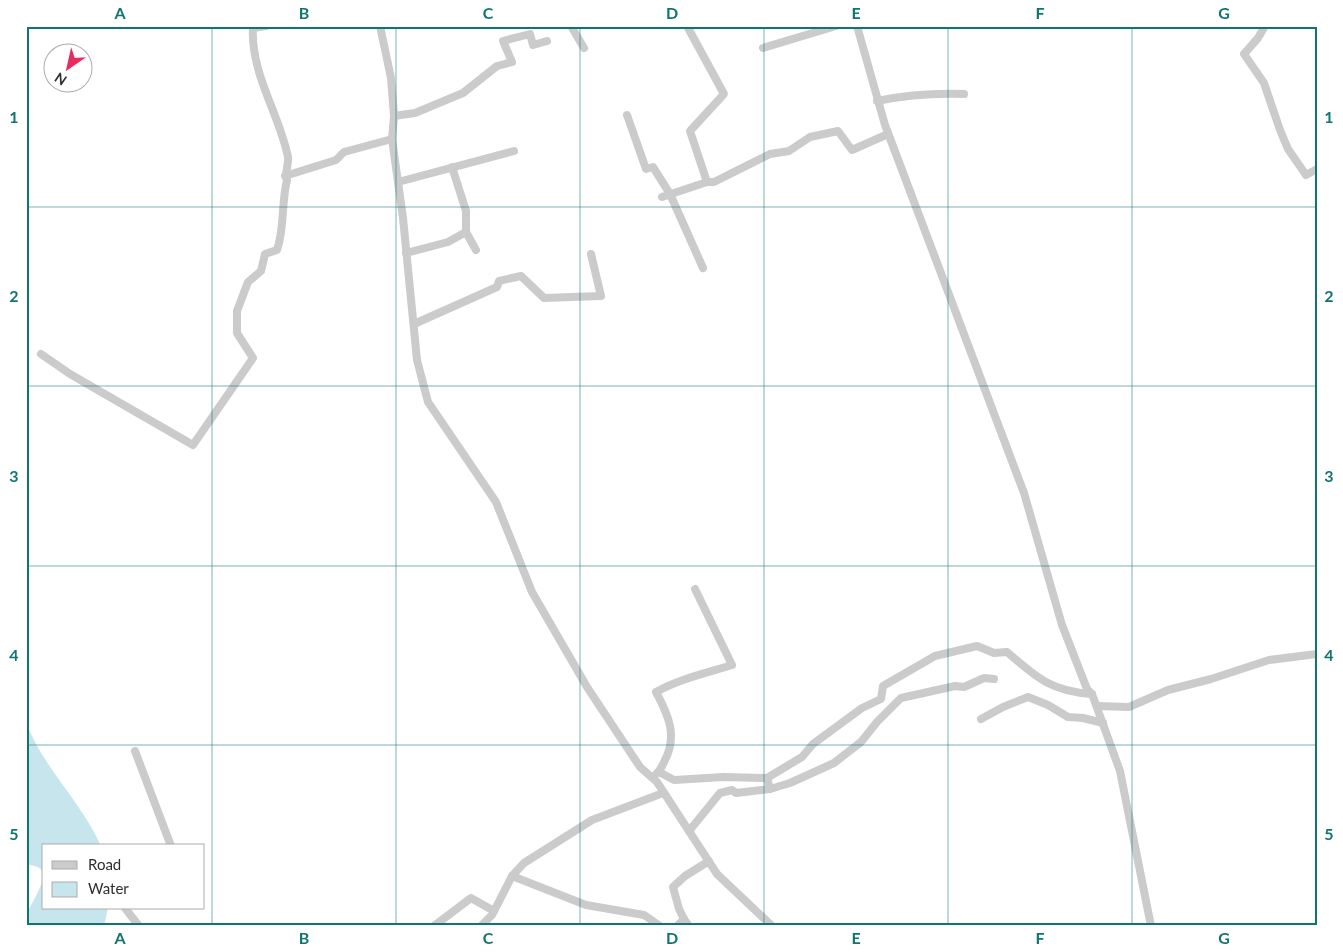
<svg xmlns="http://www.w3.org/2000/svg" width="1343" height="952" font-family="Lato,sans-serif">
	<rect width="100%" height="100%" fill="#fff"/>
	<path fill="#c7e5ed" d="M26,722C43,768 81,801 101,846H44V908H108L104,926H26C26,922 26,917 27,914C32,899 59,867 29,865L26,868Z"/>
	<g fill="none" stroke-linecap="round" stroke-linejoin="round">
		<g stroke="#cbcbcb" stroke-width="8">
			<polyline points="380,26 391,78 394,116 392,139 403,218 417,360 428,402 496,502 532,592 587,687 640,767 657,782 717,874 772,926"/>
			<polyline points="571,26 584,48"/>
			<polyline points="687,26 724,94 690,131 707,182"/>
			<polyline points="857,26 885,125 1024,493 1062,625 1087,689 1092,694 1120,771 1151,926"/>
			<polyline points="1265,26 1258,38 1244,54 1264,83 1280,130 1288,149 1306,175 1317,169"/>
			<polyline points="253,28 266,26"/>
			<polyline points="763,48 836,26"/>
			<path d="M877,101C906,95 934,93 964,94"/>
			<polyline points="627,115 646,169 653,167 670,194 703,268"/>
			<polyline points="394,116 415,113 463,93 497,66 512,62 503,41 530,34 533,45 547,41"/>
			<polyline points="452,167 466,211 466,232 476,250"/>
			<polyline points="285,176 336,160 344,152 392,139"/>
			<polyline points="398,182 514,151"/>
			<polyline points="662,197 707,182 714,182 770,154 789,151 810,137 838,131 852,150 888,134"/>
			<polyline points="406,253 448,242 466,232"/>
			<polyline points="414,324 497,287 499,281 521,276 544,298 601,296 591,254"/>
			<path d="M41,354L70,374L193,445L253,358L237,333V311L248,282L261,271L265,254L277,250C285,227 281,204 287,180C284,173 289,165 288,157C279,113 250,73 253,26"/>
			<polyline points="1097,706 1129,707 1168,690 1211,679 1269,660 1317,654"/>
			<polyline points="981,719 1003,707 1028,697 1048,705 1068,717 1083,718 1103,723"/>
			<polyline points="135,751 171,846"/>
			<path d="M659,772L674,780L723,777L767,778L802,757L813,744L862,708L881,699L883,686L935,656L977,646L994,653L1007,652C1037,678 1051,691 1092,694"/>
			<path d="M655,775C660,771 662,767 664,762C678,737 669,716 656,692C679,679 706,673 732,665L695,589"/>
			<polyline points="770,789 790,783 834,763 861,742 877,722 901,698 955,686 964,687 984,678 994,679"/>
			<polyline points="689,831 720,793 732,790 736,793 770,789 767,778"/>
			<polyline points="512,876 586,905 644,915 660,926"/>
			<polyline points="125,908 139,926"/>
			<polyline points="684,919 679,909 673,887 685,876 709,861"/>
			<polyline points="434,926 471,898 494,911"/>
			<polyline points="481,926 492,915 512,876 524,863 592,820 663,793"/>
			<polyline points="677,926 684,919 689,926"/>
		</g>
	</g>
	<path fill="none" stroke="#0f766e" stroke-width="1" stroke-opacity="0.55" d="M212,26V926M396,26V926M580,26V926M764,26V926M948,26V926M1132,26V926M26,207H1317M26,386H1317M26,566H1317M26,745H1317"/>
	<rect width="1343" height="952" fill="none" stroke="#ffffff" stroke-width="55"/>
	<rect x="42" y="844" width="162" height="65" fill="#ffffff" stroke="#ababab"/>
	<rect x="52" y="861" width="25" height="8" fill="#cbcbcb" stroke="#ababab"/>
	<text x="88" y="870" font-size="15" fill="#2e2e2e">Road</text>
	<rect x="52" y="882" width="25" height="15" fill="#c7e5ed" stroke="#ababab"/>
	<text x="88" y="894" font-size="15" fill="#2e2e2e">Water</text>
	<g transform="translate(68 68) rotate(214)"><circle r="24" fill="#ffffff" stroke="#ababab"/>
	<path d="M0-4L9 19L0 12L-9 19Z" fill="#ea2b5e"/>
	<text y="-8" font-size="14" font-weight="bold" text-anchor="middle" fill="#2e2e2e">N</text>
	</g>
	<rect x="28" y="28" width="1288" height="896" fill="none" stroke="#0f766e" stroke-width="2"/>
	<g font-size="16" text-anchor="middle" font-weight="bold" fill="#0f766e">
		<text x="120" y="19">A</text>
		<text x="304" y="19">B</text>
		<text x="488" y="19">C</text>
		<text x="672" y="19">D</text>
		<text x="856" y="19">E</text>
		<text x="1040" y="19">F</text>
		<text x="1224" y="19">G</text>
		<text x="14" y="123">1</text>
		<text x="1329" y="123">1</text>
		<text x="14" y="302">2</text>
		<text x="1329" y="302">2</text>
		<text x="14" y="482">3</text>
		<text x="1329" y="482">3</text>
		<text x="14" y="661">4</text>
		<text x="1329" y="661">4</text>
		<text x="14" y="840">5</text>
		<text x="1329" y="840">5</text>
		<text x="120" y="944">A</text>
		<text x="304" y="944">B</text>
		<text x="488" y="944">C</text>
		<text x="672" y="944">D</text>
		<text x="856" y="944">E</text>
		<text x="1040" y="944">F</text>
		<text x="1224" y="944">G</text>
	</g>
</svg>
